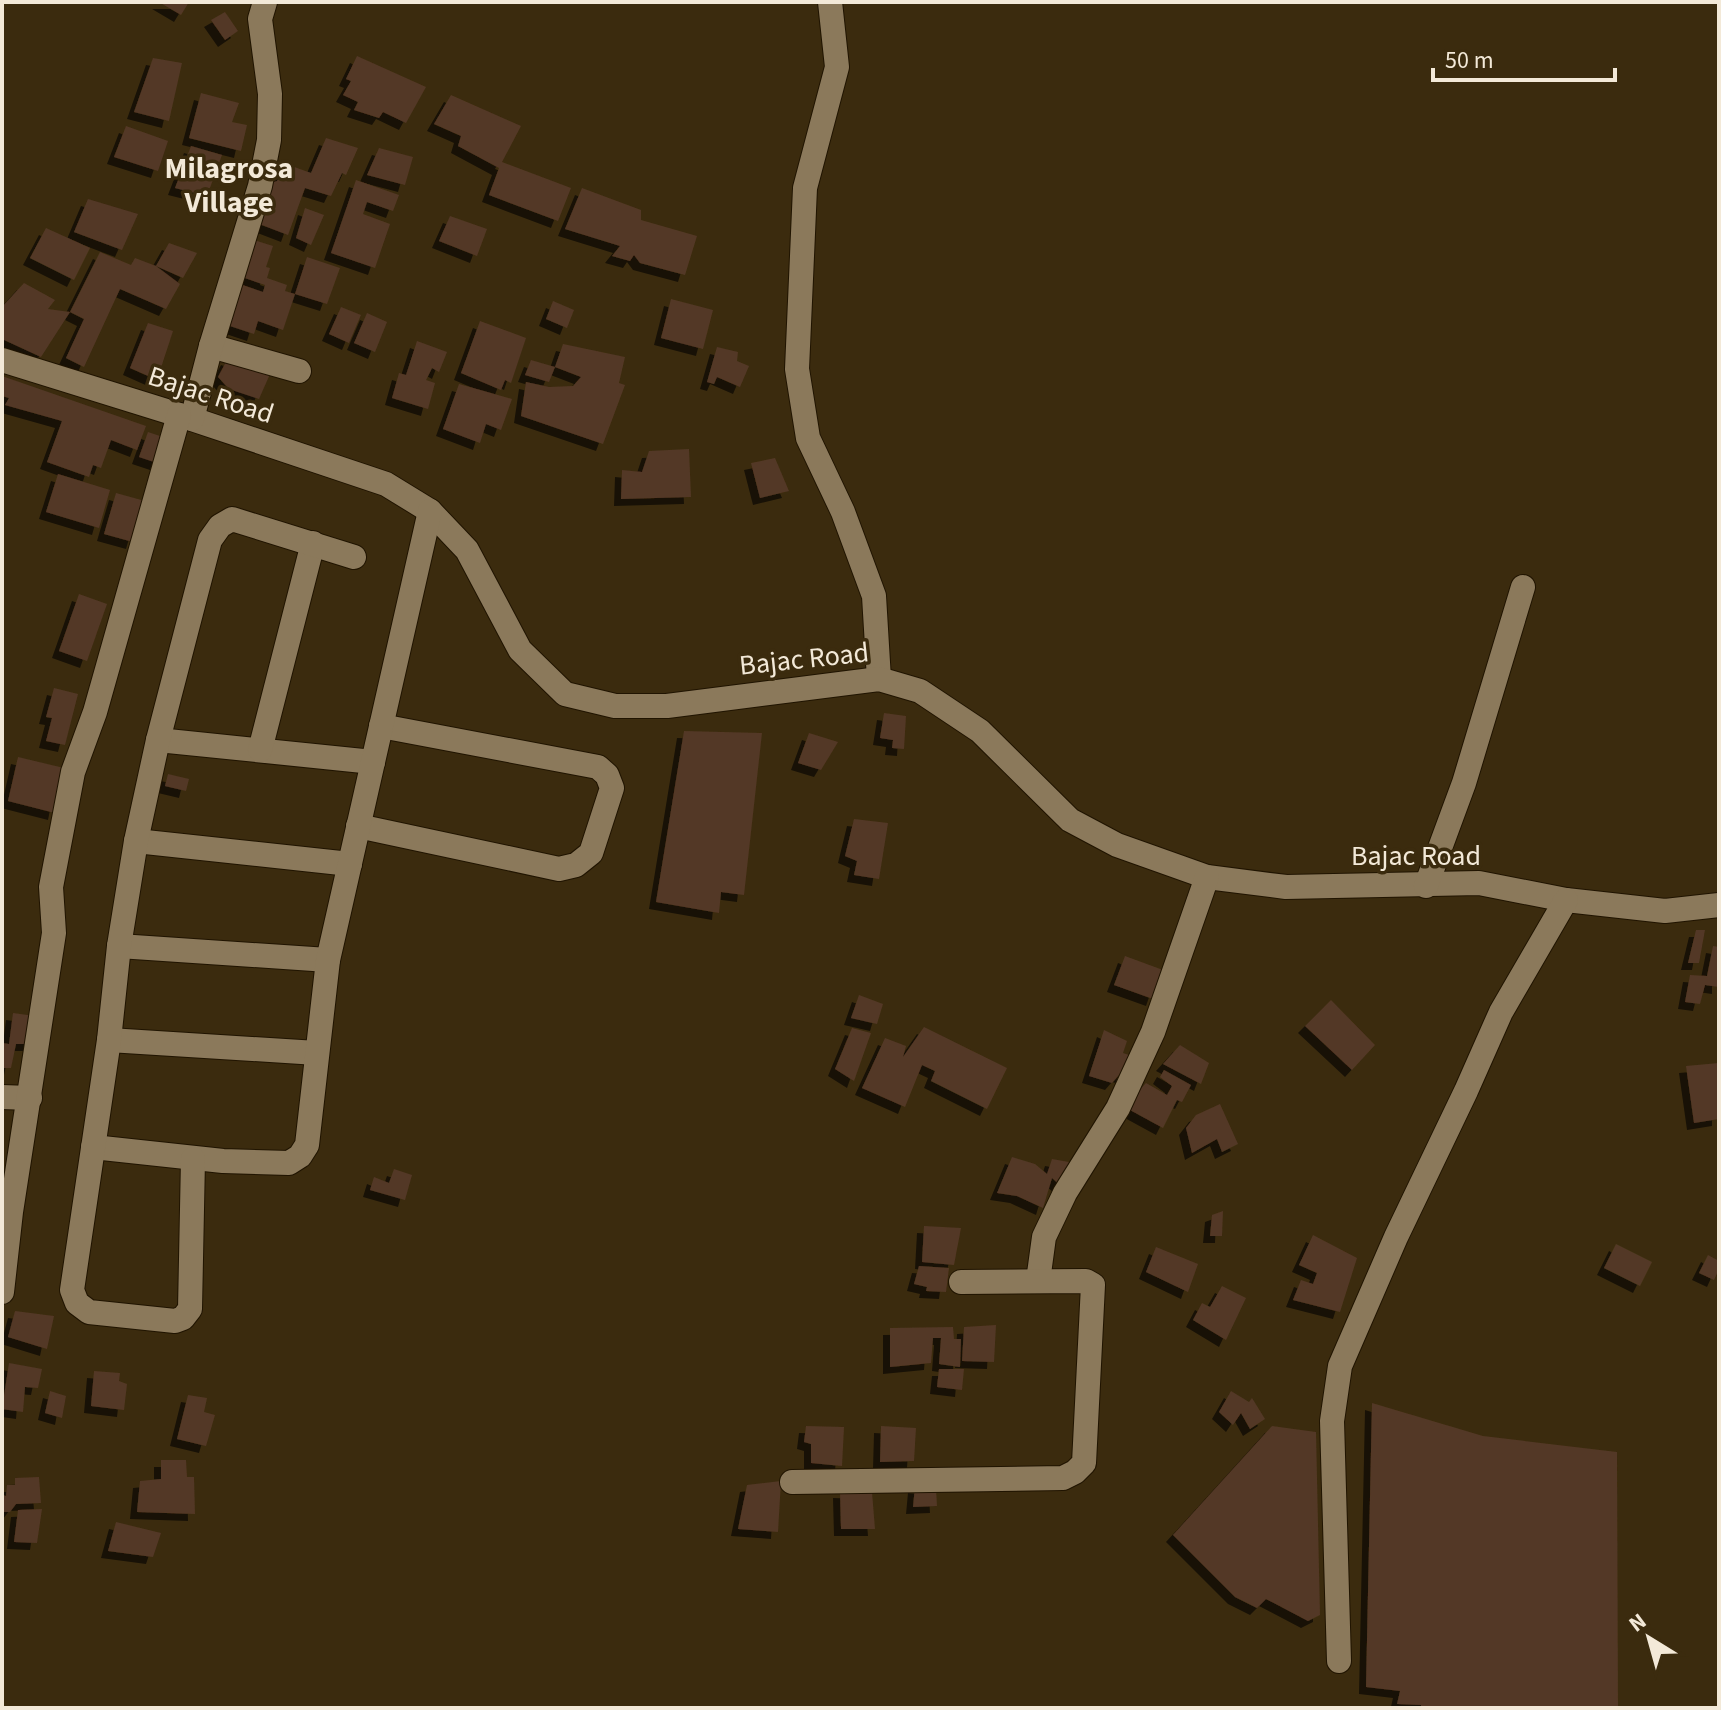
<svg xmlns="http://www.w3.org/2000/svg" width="1721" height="1710" font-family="'Source Sans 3',sans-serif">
	<defs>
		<filter id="shadow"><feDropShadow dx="-7" dy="7" stdDeviation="0" flood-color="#0009"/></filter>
	</defs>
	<rect width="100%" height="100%" fill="#3b2b0e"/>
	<g fill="#533825" filter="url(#shadow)">
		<polygon points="159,2 189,2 181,15"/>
		<polygon points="225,12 238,31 225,40 211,20"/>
		<polygon points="357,56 426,87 406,123 383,112 379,118 354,110 358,102 343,95 351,81 346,79"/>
		<polygon points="153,58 182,63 169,121 134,112"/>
		<polygon points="201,93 239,103 232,122 247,125 241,151 189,138"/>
		<polygon points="451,95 521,126 502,162 571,188 558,221 489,195 499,168 458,146 461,136 434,124"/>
		<polygon points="126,126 168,141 158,171 114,157"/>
		<polygon points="326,138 358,148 346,175 342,173 331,196 305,188 288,235 254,222 268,184 277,181 286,164 311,173"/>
		<polygon points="191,146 222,155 207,196 175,188"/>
		<polygon points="379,148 413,157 405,185 367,175"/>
		<polygon points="356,180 399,195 393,211 367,202 363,214 390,224 375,268 331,253"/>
		<polygon points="582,188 641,210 641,220 697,236 685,275 640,263 634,255 630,261 612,256 620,246 565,229"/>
		<polygon points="88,199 138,214 122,250 74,232"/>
		<polygon points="305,208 324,215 311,245 296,238"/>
		<polygon points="450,216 487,229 477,256 439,241"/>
		<polygon points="46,228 90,248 74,280 30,258"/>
		<polygon points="248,238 273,246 266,267 270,268 267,278 287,285 285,291 295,294 283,330 258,321 254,334 221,323 234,282 263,292 265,285 242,277"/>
		<polygon points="169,243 197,253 183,278 156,266 180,284 166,309 120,289 84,367 66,358 84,319 70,312 100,252 131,265 135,258 156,266"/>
		<polygon points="307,257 340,268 327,304 295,294"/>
		<polygon points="24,283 55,300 48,309 70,312 41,357 2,339 2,307"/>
		<polygon points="671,299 713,310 703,349 661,338"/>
		<polygon points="553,301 574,310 567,328 546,319"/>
		<polygon points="341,307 361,315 349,343 329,334"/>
		<polygon points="367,313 387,322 375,352 354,343"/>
		<polygon points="480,321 526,338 511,383 505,380 501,390 461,373"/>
		<polygon points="148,323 173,331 157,380 130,368"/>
		<polygon points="417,341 447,352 439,372 432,368 426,380 435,383 428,409 392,398 399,373 406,375"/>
		<polygon points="563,344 625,357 619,383 625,385 603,444 521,416 526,382 549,387 573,386 581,377 555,367"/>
		<polygon points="717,347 738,352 737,361 749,366 740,387 717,377 714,384 707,382"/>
		<polygon points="228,358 270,374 259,399 229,389 218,377"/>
		<polygon points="531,360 555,367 549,382 525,375"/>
		<polygon points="2,376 146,426 137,450 111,440 101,468 93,465 89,477 47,462 62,421 5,405 9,398 2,396"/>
		<polygon points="459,384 512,399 501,430 486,424 480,443 443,429"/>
		<polygon points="148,432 166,438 157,463 139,457"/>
		<polygon points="689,449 691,497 621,499 622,470 642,472 649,451"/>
		<polygon points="775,458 789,491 760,498 751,463"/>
		<polygon points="58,474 110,490 99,528 46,512"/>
		<polygon points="116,493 145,501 133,542 104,534"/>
		<polygon points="79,594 107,604 87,661 59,651"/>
		<polygon points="54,688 78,694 65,745 46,741 52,718 46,717"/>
		<polygon points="884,713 906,716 904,749 892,748 893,740 880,738"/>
		<polygon points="684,731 762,733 744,895 721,892 719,913 656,902"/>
		<polygon points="809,733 838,742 821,770 798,763"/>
		<polygon points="18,757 64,768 55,813 8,801"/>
		<polygon points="168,774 189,779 186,791 165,786"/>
		<polygon points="854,819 888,823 879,879 854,875 857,861 845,856"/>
		<polygon points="1696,930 1705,930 1699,963 1688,963"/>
		<polygon points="1713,946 1719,947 1719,987 1705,985 1700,1004 1685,1002 1690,975 1707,976"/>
		<polygon points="1125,956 1163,970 1153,999 1114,985"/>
		<polygon points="859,995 883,1004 877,1024 851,1018"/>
		<polygon points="1331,1000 1375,1045 1352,1070 1305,1026"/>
		<polygon points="13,1013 35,1016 30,1044 16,1044 11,1068 2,1068 2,1043 9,1044"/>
		<polygon points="924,1027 1007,1068 987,1109 931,1081 935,1071 922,1065 905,1107 862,1088 885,1038 906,1046 903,1057"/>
		<polygon points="852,1028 871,1033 854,1081 835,1069"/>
		<polygon points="1104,1030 1127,1041 1123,1053 1129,1055 1123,1076 1119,1075 1112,1083 1089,1076"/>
		<polygon points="1180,1045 1209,1063 1201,1084 1163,1064"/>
		<polygon points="1719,1063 1719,1119 1694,1123 1686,1066"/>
		<polygon points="1164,1070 1191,1085 1182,1102 1177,1100 1163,1128 1130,1110 1133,1097 1146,1083 1167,1095 1172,1086 1160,1077"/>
		<polygon points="1220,1104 1238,1144 1222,1152 1217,1139 1192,1153 1186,1128 1196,1115"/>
		<polygon points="1012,1157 1035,1164 1047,1174 1052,1159 1069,1162 1068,1175 1061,1186 1052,1178 1043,1208 1017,1196 997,1193"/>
		<polygon points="394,1169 412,1175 405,1200 370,1190 374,1177 389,1183"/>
		<polygon points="1223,1211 1222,1236 1210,1236 1212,1215"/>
		<polygon points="924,1226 961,1228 954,1265 922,1262"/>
		<polygon points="1313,1235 1357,1258 1340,1312 1293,1300 1301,1280 1313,1284 1317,1273 1299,1265"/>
		<polygon points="1616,1244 1652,1262 1640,1286 1604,1268"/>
		<polygon points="1156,1247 1198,1264 1188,1292 1146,1272"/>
		<polygon points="1708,1255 1719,1261 1719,1269 1714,1280 1699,1273"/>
		<polygon points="919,1266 949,1268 946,1292 926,1291 927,1287 914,1284"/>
		<polygon points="1222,1286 1246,1298 1226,1340 1193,1320 1202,1303 1210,1307"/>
		<polygon points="15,1311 54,1316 47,1349 8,1337"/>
		<polygon points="996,1325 994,1362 962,1361 964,1327"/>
		<polygon points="953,1327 954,1339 961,1339 960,1367 939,1364 941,1338 933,1338 931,1363 890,1367 890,1328"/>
		<polygon points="9,1363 42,1369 38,1388 25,1387 23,1412 2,1409"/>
		<polygon points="939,1369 964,1369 962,1390 937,1387"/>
		<polygon points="94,1371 120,1373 119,1381 127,1384 124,1410 91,1406"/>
		<polygon points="50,1391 66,1396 62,1418 45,1413"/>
		<polygon points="1231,1391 1249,1402 1252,1398 1265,1419 1250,1429 1241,1413 1233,1425 1219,1412"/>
		<polygon points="188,1395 207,1398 204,1412 215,1415 206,1446 177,1439"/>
		<polygon points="1372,1403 1483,1436 1617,1452 1618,1708 1421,1708 1421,1705 1397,1704 1400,1691 1366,1687"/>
		<polygon points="806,1426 844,1427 842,1466 811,1463 811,1444 804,1442"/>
		<polygon points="881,1426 916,1428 914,1461 880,1462"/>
		<polygon points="1272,1426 1316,1432 1320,1615 1308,1621 1266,1599 1257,1608 1235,1597 1173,1535"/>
		<polygon points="161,1460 186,1460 187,1477 194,1477 195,1514 137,1512 140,1481 161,1479"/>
		<polygon points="39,1477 41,1503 16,1504 10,1512 2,1512 2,1495 6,1496 7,1485 15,1485 15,1478"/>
		<polygon points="781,1481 778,1532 738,1529 747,1485"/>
		<polygon points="915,1486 936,1488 937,1506 913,1507"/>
		<polygon points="840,1491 872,1492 875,1529 841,1529"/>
		<polygon points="42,1509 37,1543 14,1542 18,1510"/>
		<polygon points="116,1522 161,1533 153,1557 108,1551"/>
	</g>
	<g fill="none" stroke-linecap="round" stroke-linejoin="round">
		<g stroke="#201401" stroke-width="26">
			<g id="minor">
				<polyline points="830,2 837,67 805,188 797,369 808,438 843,512 874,596 879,679"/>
				<polyline points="211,346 299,371"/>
				<polyline points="2,360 192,419 386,484 430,511 467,550 520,650 565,694 615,706 667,706 879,679 920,691 980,731 1070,820 1117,845 1207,877 1286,887 1479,883 1566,900 1665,911 1719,905"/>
				<polyline points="192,419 211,346 260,186 269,140 270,94 260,19 265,2"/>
				<polyline points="158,740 373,762"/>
				<polyline points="260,750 313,543"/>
				<polyline points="358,826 559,869 576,865 591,853 612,788 607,775 598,767 381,726"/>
				<polyline points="136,841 350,864"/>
				<polyline points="1426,886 1464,783 1523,587"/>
				<polyline points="119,946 328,960"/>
				<polyline points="109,1040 317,1053"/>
				<polyline points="2,1097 30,1098"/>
				<polyline points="93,1147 223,1161 289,1163 300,1156 307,1145 328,960 430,511"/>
				<polyline points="193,1159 190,1309 183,1318 175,1321 89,1312 77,1303 72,1290 109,1040 119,946 136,841 158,740 210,540 220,526 232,519 354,557"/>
				<polyline points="1038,1281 1044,1237 1065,1193 1118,1108 1153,1032 1207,877"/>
				<polyline points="2,1292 11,1212 54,933 51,887 73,772 95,712 179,415"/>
				<polyline points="792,1482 1063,1478 1075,1472 1084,1463 1093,1285 1086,1281 961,1282"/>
				<polyline points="1339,1661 1332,1421 1340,1366 1396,1237 1466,1091 1501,1012 1566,900"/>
			</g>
		</g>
		<use href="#minor" stroke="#8b795b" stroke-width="24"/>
	</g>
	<g text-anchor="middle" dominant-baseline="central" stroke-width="7" stroke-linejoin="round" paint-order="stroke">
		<g font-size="28" fill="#f3e9d8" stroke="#3b2b0e">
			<text transform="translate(211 395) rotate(18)">Bajac Road</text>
			<text transform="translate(804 659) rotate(-6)">Bajac Road</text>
			<text x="1416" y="856">Bajac Road</text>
		</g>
		<g font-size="30" font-weight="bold" fill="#f3e9d8" stroke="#3b2b0e">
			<text x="229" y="168">Milagrosa<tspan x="229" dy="34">Village</tspan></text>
		</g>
	</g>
	<rect width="1721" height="1710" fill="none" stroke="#f3e9d8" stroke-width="8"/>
	<g transform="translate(1649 1638) rotate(323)" stroke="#3b2b0e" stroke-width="6" paint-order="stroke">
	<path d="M0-6L14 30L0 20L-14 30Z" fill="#f3e9d8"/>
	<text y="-12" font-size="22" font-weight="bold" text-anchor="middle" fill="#f3e9d8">N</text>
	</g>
	<path d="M1433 68v12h182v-12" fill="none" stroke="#f3e9d8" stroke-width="4"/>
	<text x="1445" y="68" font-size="24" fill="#f3e9d8" stroke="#3b2b0e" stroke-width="6" paint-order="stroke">50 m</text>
</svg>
